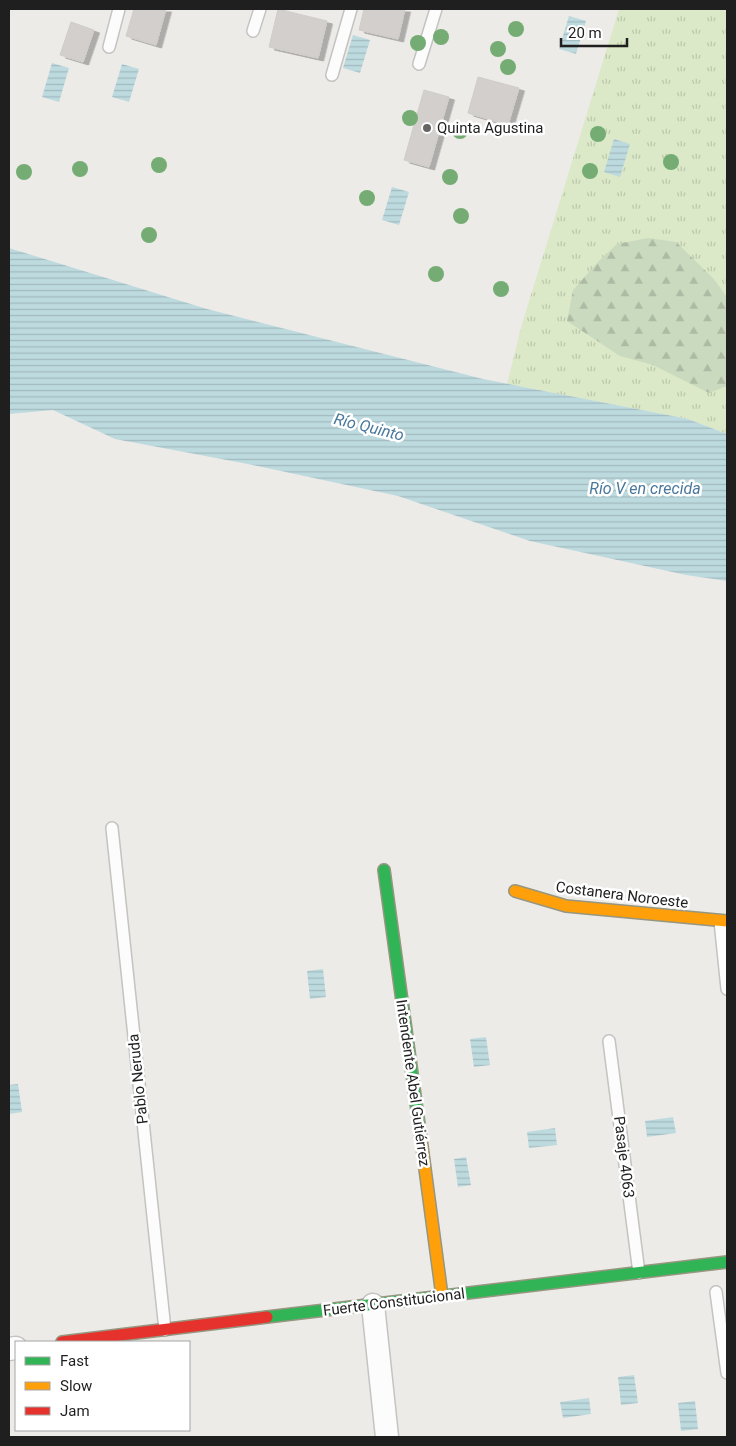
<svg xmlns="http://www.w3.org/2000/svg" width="736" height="1446" font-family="Roboto,sans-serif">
	<defs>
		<pattern id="grass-tufts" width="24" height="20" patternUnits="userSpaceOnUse" patternTransform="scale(1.25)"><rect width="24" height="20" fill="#dbe9c8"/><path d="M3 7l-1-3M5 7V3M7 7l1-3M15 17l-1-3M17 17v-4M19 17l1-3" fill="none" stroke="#bcc7ab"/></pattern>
		<pattern id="forest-firs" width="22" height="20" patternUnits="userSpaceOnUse" patternTransform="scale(1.25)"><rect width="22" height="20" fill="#cadabf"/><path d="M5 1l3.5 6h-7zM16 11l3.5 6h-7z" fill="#adbba4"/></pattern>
		<pattern id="water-rules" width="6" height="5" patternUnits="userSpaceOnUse" patternTransform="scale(1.25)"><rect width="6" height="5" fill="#bddadf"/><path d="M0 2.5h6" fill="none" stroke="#a2bbbf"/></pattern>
		<filter id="shadow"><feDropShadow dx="5.5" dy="3" stdDeviation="0" flood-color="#0004"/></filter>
	</defs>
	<rect width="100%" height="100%" fill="#edebe8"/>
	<polygon fill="url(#grass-tufts)" points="619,9 727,9 727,434 688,419 507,384 522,324"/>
	<polygon fill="url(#forest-firs)" points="648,238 676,242 713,278 727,297 727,386 709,393 653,365 620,356 567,321 573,290 598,262 617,244"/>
	<g fill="url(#water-rules)">
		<polygon points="569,16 586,21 576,54 559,49"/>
		<polygon points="353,35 370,40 360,73 343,68"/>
		<polygon points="52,63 69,68 59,102 42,97"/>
		<polygon points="122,64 139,69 129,102 112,97"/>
		<polygon points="614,139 630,144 620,177 604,172"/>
		<polygon points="392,187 409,192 399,225 382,220"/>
		<polygon points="9,248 207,309 483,379 688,419 727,434 727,581 686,575 530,541 398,496 248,464 115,439 53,410 9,414"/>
		<polygon points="323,969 326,997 310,999 307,971"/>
		<polygon points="486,1037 490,1065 474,1067 470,1039"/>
		<polygon points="18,1084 22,1112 9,1114 9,1085"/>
		<polygon points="673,1117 676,1133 647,1137 645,1121"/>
		<polygon points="555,1128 557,1145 529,1148 527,1132"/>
		<polygon points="466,1157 471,1185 458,1187 454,1159"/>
		<polygon points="634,1375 638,1403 621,1405 618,1377"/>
		<polygon points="589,1398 591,1414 563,1418 560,1402"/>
		<polygon points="695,1401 698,1429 681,1431 678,1403"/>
	</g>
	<g fill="#d2cfcd" stroke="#d0cdc9" filter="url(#shadow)">
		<polygon points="134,9 166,9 156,45 126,36"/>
		<polygon points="278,9 327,21 318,58 269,47"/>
		<polygon points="364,9 405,9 398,39 359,30"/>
		<polygon points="71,22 94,30 83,62 60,55"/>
		<polygon points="478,77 519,88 508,125 468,113"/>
		<polygon points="424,90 449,97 429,167 404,160"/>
	</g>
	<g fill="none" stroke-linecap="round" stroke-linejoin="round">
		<g stroke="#c4c3c2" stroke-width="14">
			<g id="lane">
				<polyline points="253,31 260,9"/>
				<polyline points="109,47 119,9"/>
				<polyline points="419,64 436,9"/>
				<polyline points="332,75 351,9"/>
				<polyline points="112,828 165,1330"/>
				<polyline points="720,921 727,989"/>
				<polyline points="609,1041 639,1273"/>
				<polyline points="716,1292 727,1373"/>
			</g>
		</g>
		<g stroke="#c4c3c2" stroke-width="25">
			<g id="street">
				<polyline points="373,1305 387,1437"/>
				<polyline points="9,1349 16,1348"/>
			</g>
		</g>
		<g stroke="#969681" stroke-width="14">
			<g id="fast">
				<polyline points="384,870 421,1139"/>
				<polyline points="267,1317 727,1262"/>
			</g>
		</g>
		<g stroke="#969681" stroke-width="14">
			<g id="slow">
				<polyline points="515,891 566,906 727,921"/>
				<polyline points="421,1139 442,1296"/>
			</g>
		</g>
		<g stroke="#969681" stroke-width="14">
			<polyline id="jam" points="62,1342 267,1317"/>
		</g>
		<use href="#lane" stroke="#fcfcfc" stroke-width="11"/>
		<use href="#street" stroke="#fcfcfc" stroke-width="22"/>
		<use href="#fast" stroke="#30b455" stroke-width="11"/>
		<use href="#slow" stroke="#ff9f0a" stroke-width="11"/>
		<use href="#jam" stroke="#e5322d" stroke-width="11"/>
	</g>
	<g fill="#74ac73">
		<circle cx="516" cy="29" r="8"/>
		<circle cx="441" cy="37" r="8"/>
		<circle cx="418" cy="43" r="8"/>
		<circle cx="498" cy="49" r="8"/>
		<circle cx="508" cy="67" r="8"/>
		<circle cx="410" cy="118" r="8"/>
		<circle cx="460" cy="131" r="8"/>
		<circle cx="598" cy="134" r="8"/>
		<circle cx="671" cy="162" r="8"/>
		<circle cx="159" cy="165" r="8"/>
		<circle cx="80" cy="169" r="8"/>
		<circle cx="590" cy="171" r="8"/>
		<circle cx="24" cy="172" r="8"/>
		<circle cx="450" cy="177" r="8"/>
		<circle cx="367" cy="198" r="8"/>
		<circle cx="461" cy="216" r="8"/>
		<circle cx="149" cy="235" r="8"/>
		<circle cx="436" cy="274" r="8"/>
		<circle cx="501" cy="289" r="8"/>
	</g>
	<circle fill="#676665" stroke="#fff" stroke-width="2" cx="427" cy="128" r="5"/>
	<g text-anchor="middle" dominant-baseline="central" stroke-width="5" stroke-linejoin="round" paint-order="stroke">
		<g font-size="15" fill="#1f1f1f" stroke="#fff" text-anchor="start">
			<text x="437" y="128">Quinta Agustina</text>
		</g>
		<g font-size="15" fill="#1f1f1f" stroke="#fff">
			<text transform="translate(622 895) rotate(7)">Costanera Noroeste</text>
			<text transform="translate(138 1079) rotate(-96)">Pablo Neruda</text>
			<text transform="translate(413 1083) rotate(82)">Intendente Abel Gutiérrez</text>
			<text transform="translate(624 1157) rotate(83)">Pasaje 4063</text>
			<text transform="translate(394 1302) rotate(-7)">Fuerte Constitucional</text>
		</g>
		<g font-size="16" font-style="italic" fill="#4a779c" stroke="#fff">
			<text transform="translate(369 427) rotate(14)">Río Quinto</text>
			<text x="645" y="488">Río V en crecida</text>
		</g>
	</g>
	<rect width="736" height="1446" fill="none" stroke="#1f1f1f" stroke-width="20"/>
	<rect x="15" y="1341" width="175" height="90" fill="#ffffff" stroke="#a5a5a5"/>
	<rect x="25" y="1357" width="25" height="8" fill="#30b455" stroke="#a5a5a5"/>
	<text x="60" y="1366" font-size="15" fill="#1f1f1f">Fast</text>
	<rect x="25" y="1382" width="25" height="8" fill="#ff9f0a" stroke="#a5a5a5"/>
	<text x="60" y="1391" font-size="15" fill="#1f1f1f">Slow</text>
	<rect x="25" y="1407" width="25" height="8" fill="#e5322d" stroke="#a5a5a5"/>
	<text x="60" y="1416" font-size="15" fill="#1f1f1f">Jam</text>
	<path d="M561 38v8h66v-8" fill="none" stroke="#1f1f1f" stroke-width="2.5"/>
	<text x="568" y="38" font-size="15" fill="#1f1f1f" stroke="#ffffff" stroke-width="4" paint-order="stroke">20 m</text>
</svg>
